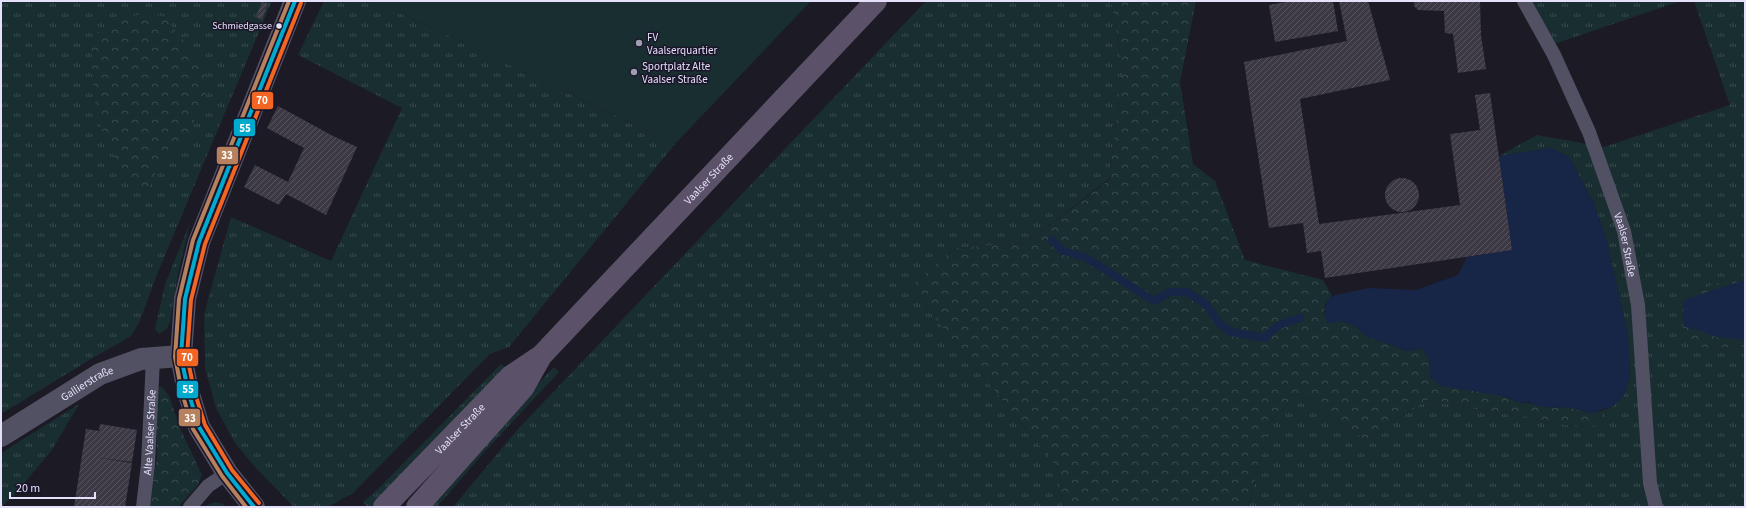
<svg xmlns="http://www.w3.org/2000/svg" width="1746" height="508" font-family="'Source Sans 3',sans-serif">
	<defs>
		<pattern id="grass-tufts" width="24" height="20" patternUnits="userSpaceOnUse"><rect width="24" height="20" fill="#192e30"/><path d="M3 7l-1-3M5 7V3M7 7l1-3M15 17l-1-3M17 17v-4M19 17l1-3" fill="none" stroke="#3a4c4f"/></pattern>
		<pattern id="forest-crowns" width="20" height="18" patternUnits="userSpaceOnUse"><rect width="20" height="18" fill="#192e30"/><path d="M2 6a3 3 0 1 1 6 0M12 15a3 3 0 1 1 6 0" fill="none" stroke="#3a4c4f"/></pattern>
		<pattern id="building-hatch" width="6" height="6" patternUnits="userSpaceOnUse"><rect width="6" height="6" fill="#3c3945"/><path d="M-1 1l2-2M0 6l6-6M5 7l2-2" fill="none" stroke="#585561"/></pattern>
	</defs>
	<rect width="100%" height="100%" fill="#1c1a24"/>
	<g fill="url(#grass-tufts)">
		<polygon points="1,1 272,1 158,272 139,323 130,337 96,356 1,414"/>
		<polygon points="324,1 375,1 675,144 509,347 490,354 353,493 328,507 294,507 255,467 235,443 216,408 205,368 204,314 231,217 331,261 402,108 298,55"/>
		<polygon points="926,1 1111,1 1123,68 1109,179 1026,243 955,248 910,287 1058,468 1063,507 453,507 519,428"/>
		<polygon points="1519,1 1681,1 1545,47"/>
		<polygon points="1694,1 1745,1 1745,275 1743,274 1704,288 1682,299 1683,331 1703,348 1745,347 1745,507 1248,507 1270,422 1299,393 1365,440 1427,400 1584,428 1602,419 1601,411 1613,406 1624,395 1630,377 1628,335 1606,238 1594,204 1569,157 1551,148 1499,156 1537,135 1604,147 1730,105"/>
		<polygon points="190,223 178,274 170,322 166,330 159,334 155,329 165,284"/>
		<polygon points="501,364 506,368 372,507 367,507 363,502 376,491"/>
		<polygon points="554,367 559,372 487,449 437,507 428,507 506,418"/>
		<polygon points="79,404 52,450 16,493 1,507 1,453"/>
	</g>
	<g fill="url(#forest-crowns)">
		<path d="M1111,1H1196L1180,82L1193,164L1215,181L1245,260L1323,280L1332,296L1325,304L1324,313L1355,326L1366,336L1408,351L1421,348L1429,358L1431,369L1521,403C1532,402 1543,407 1555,408C1559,408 1563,407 1567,407C1580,409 1587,415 1601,411L1602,419L1596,426L1584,428L1427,400L1365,440L1299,393L1270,422L1248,507H1063L1058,468L910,287L955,248L1026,243L1109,180L1123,68Z"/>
		<path d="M141,14L163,16L205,66L206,92L184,146L161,161L147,193C140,186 132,179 125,172C93,133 91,83 92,35L123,19Z"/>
		<polygon points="1743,274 1745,274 1745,347 1703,348 1688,343 1683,331 1682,299 1704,288"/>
		<polygon points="156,387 162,387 169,396 181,430 202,475 198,485 178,507 148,507 157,458"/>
		<polygon points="215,502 223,504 225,507 203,507"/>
	</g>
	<polygon fill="#192e30" points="375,1 811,1 675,144"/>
	<g fill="#172647">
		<path d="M1551,148L1569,157L1594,204L1606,238L1628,335L1630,377L1624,395L1613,406L1592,413L1566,407L1557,408L1538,406L1529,402L1521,403L1503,396L1441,386L1429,376C1433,364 1429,357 1421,348L1408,351L1366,336L1355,326L1343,321L1327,323C1324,312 1323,300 1335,295L1369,288L1416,290L1458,275L1467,257L1512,250L1499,156Z"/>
		<polygon points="1741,281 1745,282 1745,340 1716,337 1702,331 1685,327 1683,325 1684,300"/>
	</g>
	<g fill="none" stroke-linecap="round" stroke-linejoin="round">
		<path stroke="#172647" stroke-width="8" d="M1052,240L1063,251L1085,257L1154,301L1170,292H1187L1206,304L1219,323L1231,332L1265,338C1274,326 1285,322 1300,318"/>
	</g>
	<g fill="url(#building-hatch)">
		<polygon points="262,1 268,4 262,20 256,17"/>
		<polygon points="1291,1 1333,1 1338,31 1275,42 1269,5"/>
		<polygon points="1339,1 1368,1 1390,80 1300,99 1319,224 1460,205 1450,134 1480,130 1475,95 1490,93 1512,250 1325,278 1321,251 1307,253 1303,223 1269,228 1244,62 1347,41"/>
		<polygon points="1414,1 1480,1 1481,35 1486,69 1458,73 1453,34 1445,33 1444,11 1418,10 1414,6"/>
		<polygon points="278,106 333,136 357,147 326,215 286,194 279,205 244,187 255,165 288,182 304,148 267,128"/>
		<circle cx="1402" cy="195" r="17"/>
		<polygon points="100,424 137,430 132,462 94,457 132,463 125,507 74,507 86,429 99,431"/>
	</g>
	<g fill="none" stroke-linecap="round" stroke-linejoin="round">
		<g stroke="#525063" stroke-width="14">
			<path id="s1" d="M1524,1L1554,55L1589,132L1624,231L1638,305L1650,483L1656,507"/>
			<path id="s2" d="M143,507L148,464L153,358"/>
			<polyline points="190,507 208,486 227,473"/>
		</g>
		<g stroke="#525063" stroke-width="22">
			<path id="s3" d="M1,436L100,374L141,359L181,356"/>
			<polyline points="254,507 227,473 199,427 188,391 181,356 185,299 199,242 295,1"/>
		</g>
		<g stroke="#5b5168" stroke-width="22">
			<path id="s4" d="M384,507L511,376L538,358"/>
			<path id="s5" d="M417,507L523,388L541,356L876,1"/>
		</g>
		<g stroke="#1a1529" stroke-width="7">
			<polyline id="bus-1" points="254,507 227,473 199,427 188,391 181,356 185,299 199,242 295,1"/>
		</g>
		<g stroke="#1a1529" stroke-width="7">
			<polyline id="bus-2" points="259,503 232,470 205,425 194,390 187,356 191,300 205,244 301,3"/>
		</g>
		<g stroke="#1a1529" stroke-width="7">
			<polyline id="bus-3" points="246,507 222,476 193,429 182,393 175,357 179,299 193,240 289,1"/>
		</g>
		<use href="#bus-1" stroke="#00a9ce" stroke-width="4"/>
		<use href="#bus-2" stroke="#f26522" stroke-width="4"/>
		<use href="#bus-3" stroke="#b6815c" stroke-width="4"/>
	</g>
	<circle fill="#e6e1fb" stroke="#1a1529" stroke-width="1.5" cx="279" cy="26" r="3.5"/>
	<g fill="#9f9bb0" stroke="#1a1529" stroke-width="1.5">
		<circle cx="639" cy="43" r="4"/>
		<circle cx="634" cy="72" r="4"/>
	</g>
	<g text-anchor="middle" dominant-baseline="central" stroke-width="3" stroke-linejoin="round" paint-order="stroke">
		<g font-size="10" fill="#e6e1fb" stroke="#1a1529" text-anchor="end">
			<text x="272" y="26">Schmiedgasse</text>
		</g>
		<g font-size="11" fill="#e6e1fb" stroke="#1a1529" text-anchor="start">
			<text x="647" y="37">FV<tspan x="647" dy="13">Vaalserquartier</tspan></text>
			<text x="642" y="66">Sportplatz Alte<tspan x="642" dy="13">Vaalser Straße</tspan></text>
		</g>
		<g font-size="11" fill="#e6e1fb" stroke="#1a1529">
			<text stroke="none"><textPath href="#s5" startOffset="440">Vaalser Straße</textPath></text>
			<text stroke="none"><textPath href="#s1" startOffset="265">Vaalser Straße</textPath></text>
			<text stroke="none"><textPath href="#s3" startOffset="101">Gallierstraße</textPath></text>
			<text stroke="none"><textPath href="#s4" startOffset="109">Vaalser Straße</textPath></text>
			<text stroke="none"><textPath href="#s2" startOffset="75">Alte Vaalser Straße</textPath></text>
		</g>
	</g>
	<g stroke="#1a1529" stroke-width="1.5">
		<rect x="251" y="91" width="23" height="19" rx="4" fill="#f26522"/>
		<rect x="233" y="118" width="23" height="19" rx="4" fill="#00a9ce"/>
		<rect x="216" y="146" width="23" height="19" rx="4" fill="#b6815c"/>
		<rect x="176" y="348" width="23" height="19" rx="4" fill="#f26522"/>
		<rect x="176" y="380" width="23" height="19" rx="4" fill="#00a9ce"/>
		<rect x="178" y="408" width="23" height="19" rx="4" fill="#b6815c"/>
	</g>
	<g font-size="11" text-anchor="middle" font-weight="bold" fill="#fff">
		<text x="262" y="104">70</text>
		<text x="245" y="132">55</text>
		<text x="227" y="159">33</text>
		<text x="187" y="361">70</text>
		<text x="188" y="393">55</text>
		<text x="190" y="422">33</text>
	</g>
	<rect width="1746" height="508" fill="none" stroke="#e6e1fb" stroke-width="4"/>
	<path d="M10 492v6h85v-6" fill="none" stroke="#e6e1fb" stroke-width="2"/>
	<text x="16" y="492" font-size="12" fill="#e6e1fb" stroke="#1a1529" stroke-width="3" paint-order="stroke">20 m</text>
</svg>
